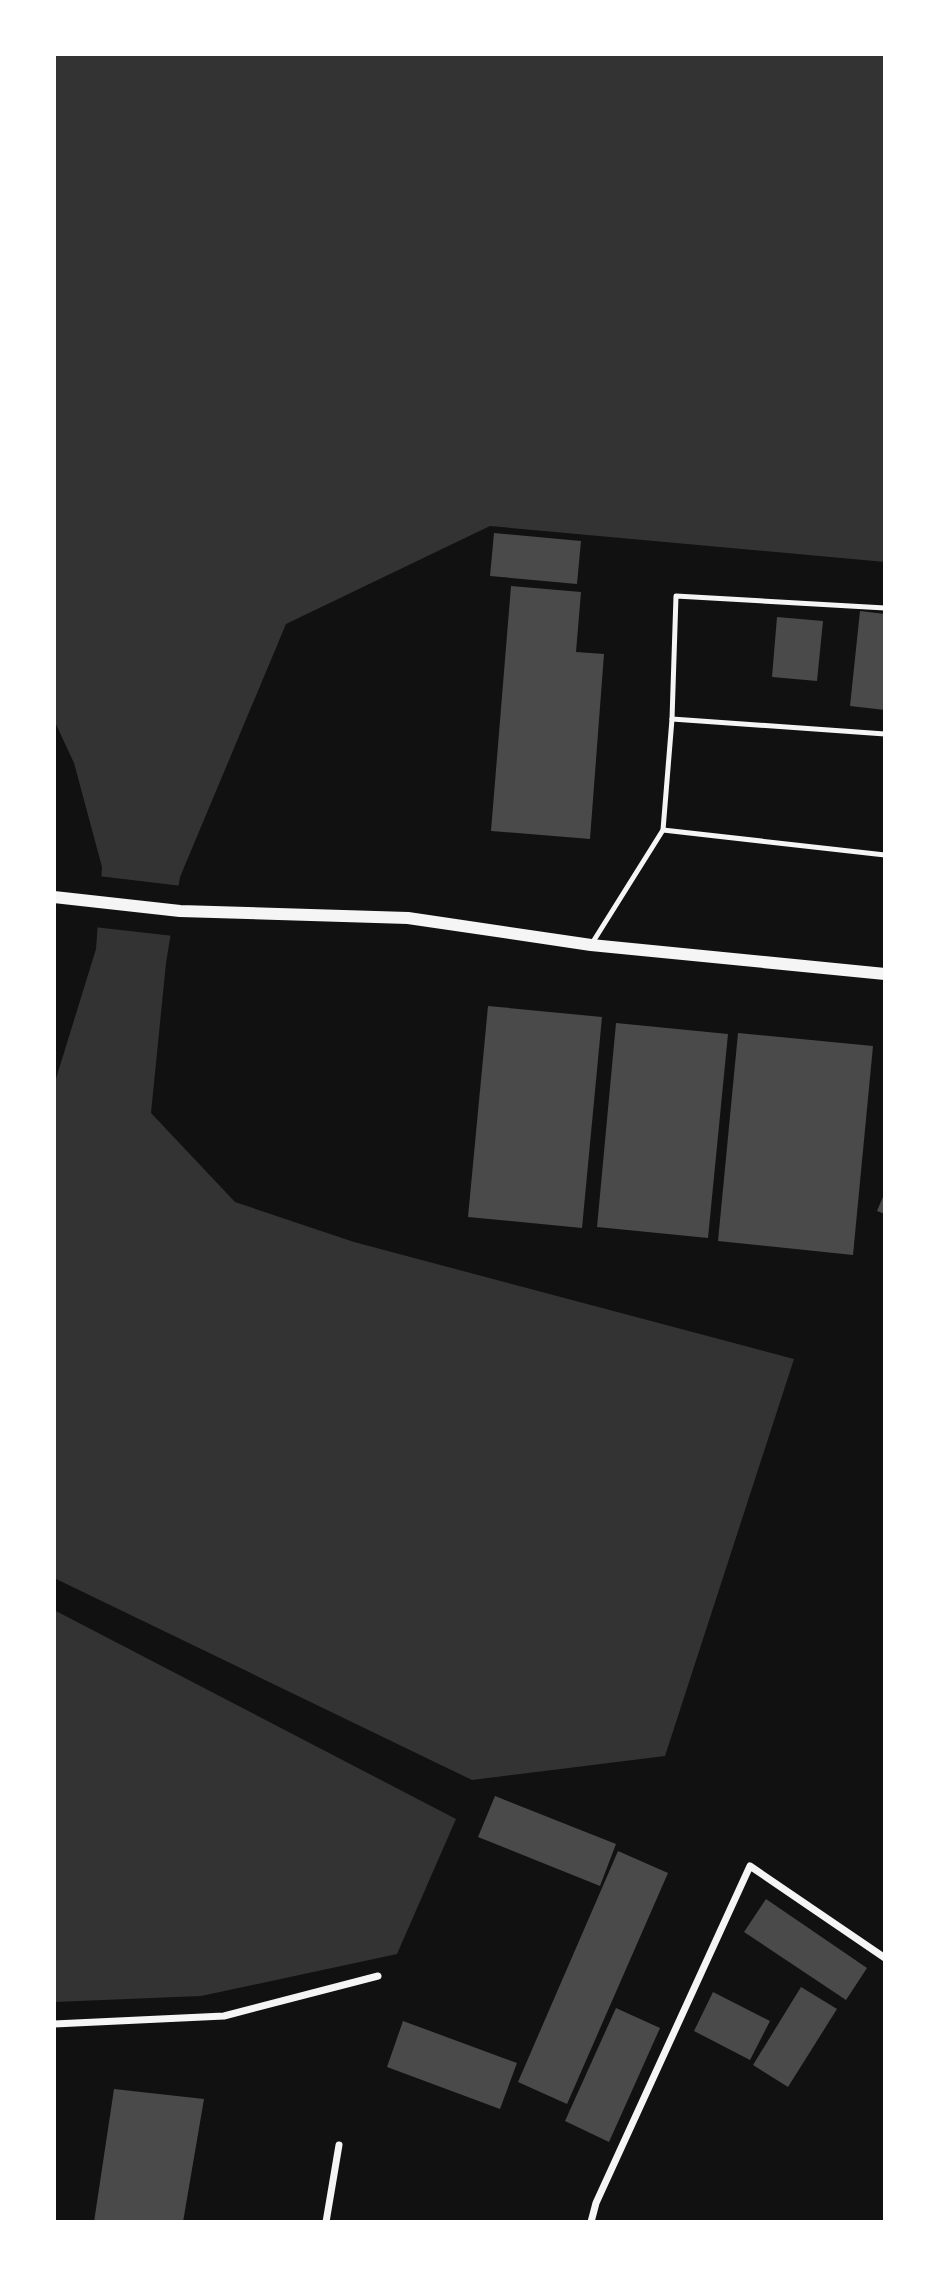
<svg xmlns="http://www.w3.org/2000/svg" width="939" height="2276" font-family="'Source Sans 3',sans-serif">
	<rect width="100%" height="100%" fill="#111"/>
	<g fill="#333">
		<polygon points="54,54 885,54 885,562 490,526 286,624 180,877 166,963 151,1113 235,1202 354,1242 794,1359 665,1756 472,1780 54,1578 54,1085 96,949 102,867 74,763 54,720"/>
		<polygon points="54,1610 456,1819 397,1954 201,1996 54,2002"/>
	</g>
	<polygon fill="#111" points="98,876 182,886 174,936 94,927"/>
	<g fill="#4a4a4a">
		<polygon points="494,533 581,541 577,584 490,576"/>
		<polygon points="511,586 581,592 576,652 604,654 590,839 491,831"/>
		<polygon points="860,611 885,614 885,710 850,706"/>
		<polygon points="777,617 823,621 817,681 772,677"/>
		<polygon points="488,1006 602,1017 582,1228 468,1217"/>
		<polygon points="616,1023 728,1034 708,1238 597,1227"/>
		<polygon points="738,1033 873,1046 853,1255 718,1241"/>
		<polygon points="885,1192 885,1214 877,1211"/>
		<polygon points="495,1796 616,1844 600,1886 478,1837"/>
		<polygon points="618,1851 668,1873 567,2104 518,2082"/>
		<polygon points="766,1899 867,1968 846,2000 744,1932"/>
		<polygon points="801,1987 837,2009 788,2087 753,2065"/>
		<polygon points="713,1992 770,2021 750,2060 694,2031"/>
		<polygon points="616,2008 660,2028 609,2142 565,2121"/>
		<polygon points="403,2021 517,2063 500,2109 387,2067"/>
		<polygon points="114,2089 204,2099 183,2222 94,2222"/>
	</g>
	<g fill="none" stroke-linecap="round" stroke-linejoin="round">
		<g stroke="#f5f5f5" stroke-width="5">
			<polyline points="672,719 885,734"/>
			<polyline points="663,830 885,855"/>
			<polyline points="591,945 663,830 672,719 676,596 885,608"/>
		</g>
		<g stroke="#f5f5f5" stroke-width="7">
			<polyline points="54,2024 224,2016 378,1976"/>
			<polyline points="326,2222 339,2145"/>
			<polyline points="591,2222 596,2203 750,1866 885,1958"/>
		</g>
		<polyline stroke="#f5f5f5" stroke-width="12" points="54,897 180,911 408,918 591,945 885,974"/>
	</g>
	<rect width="939" height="2276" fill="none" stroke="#ffffff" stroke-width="112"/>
</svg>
